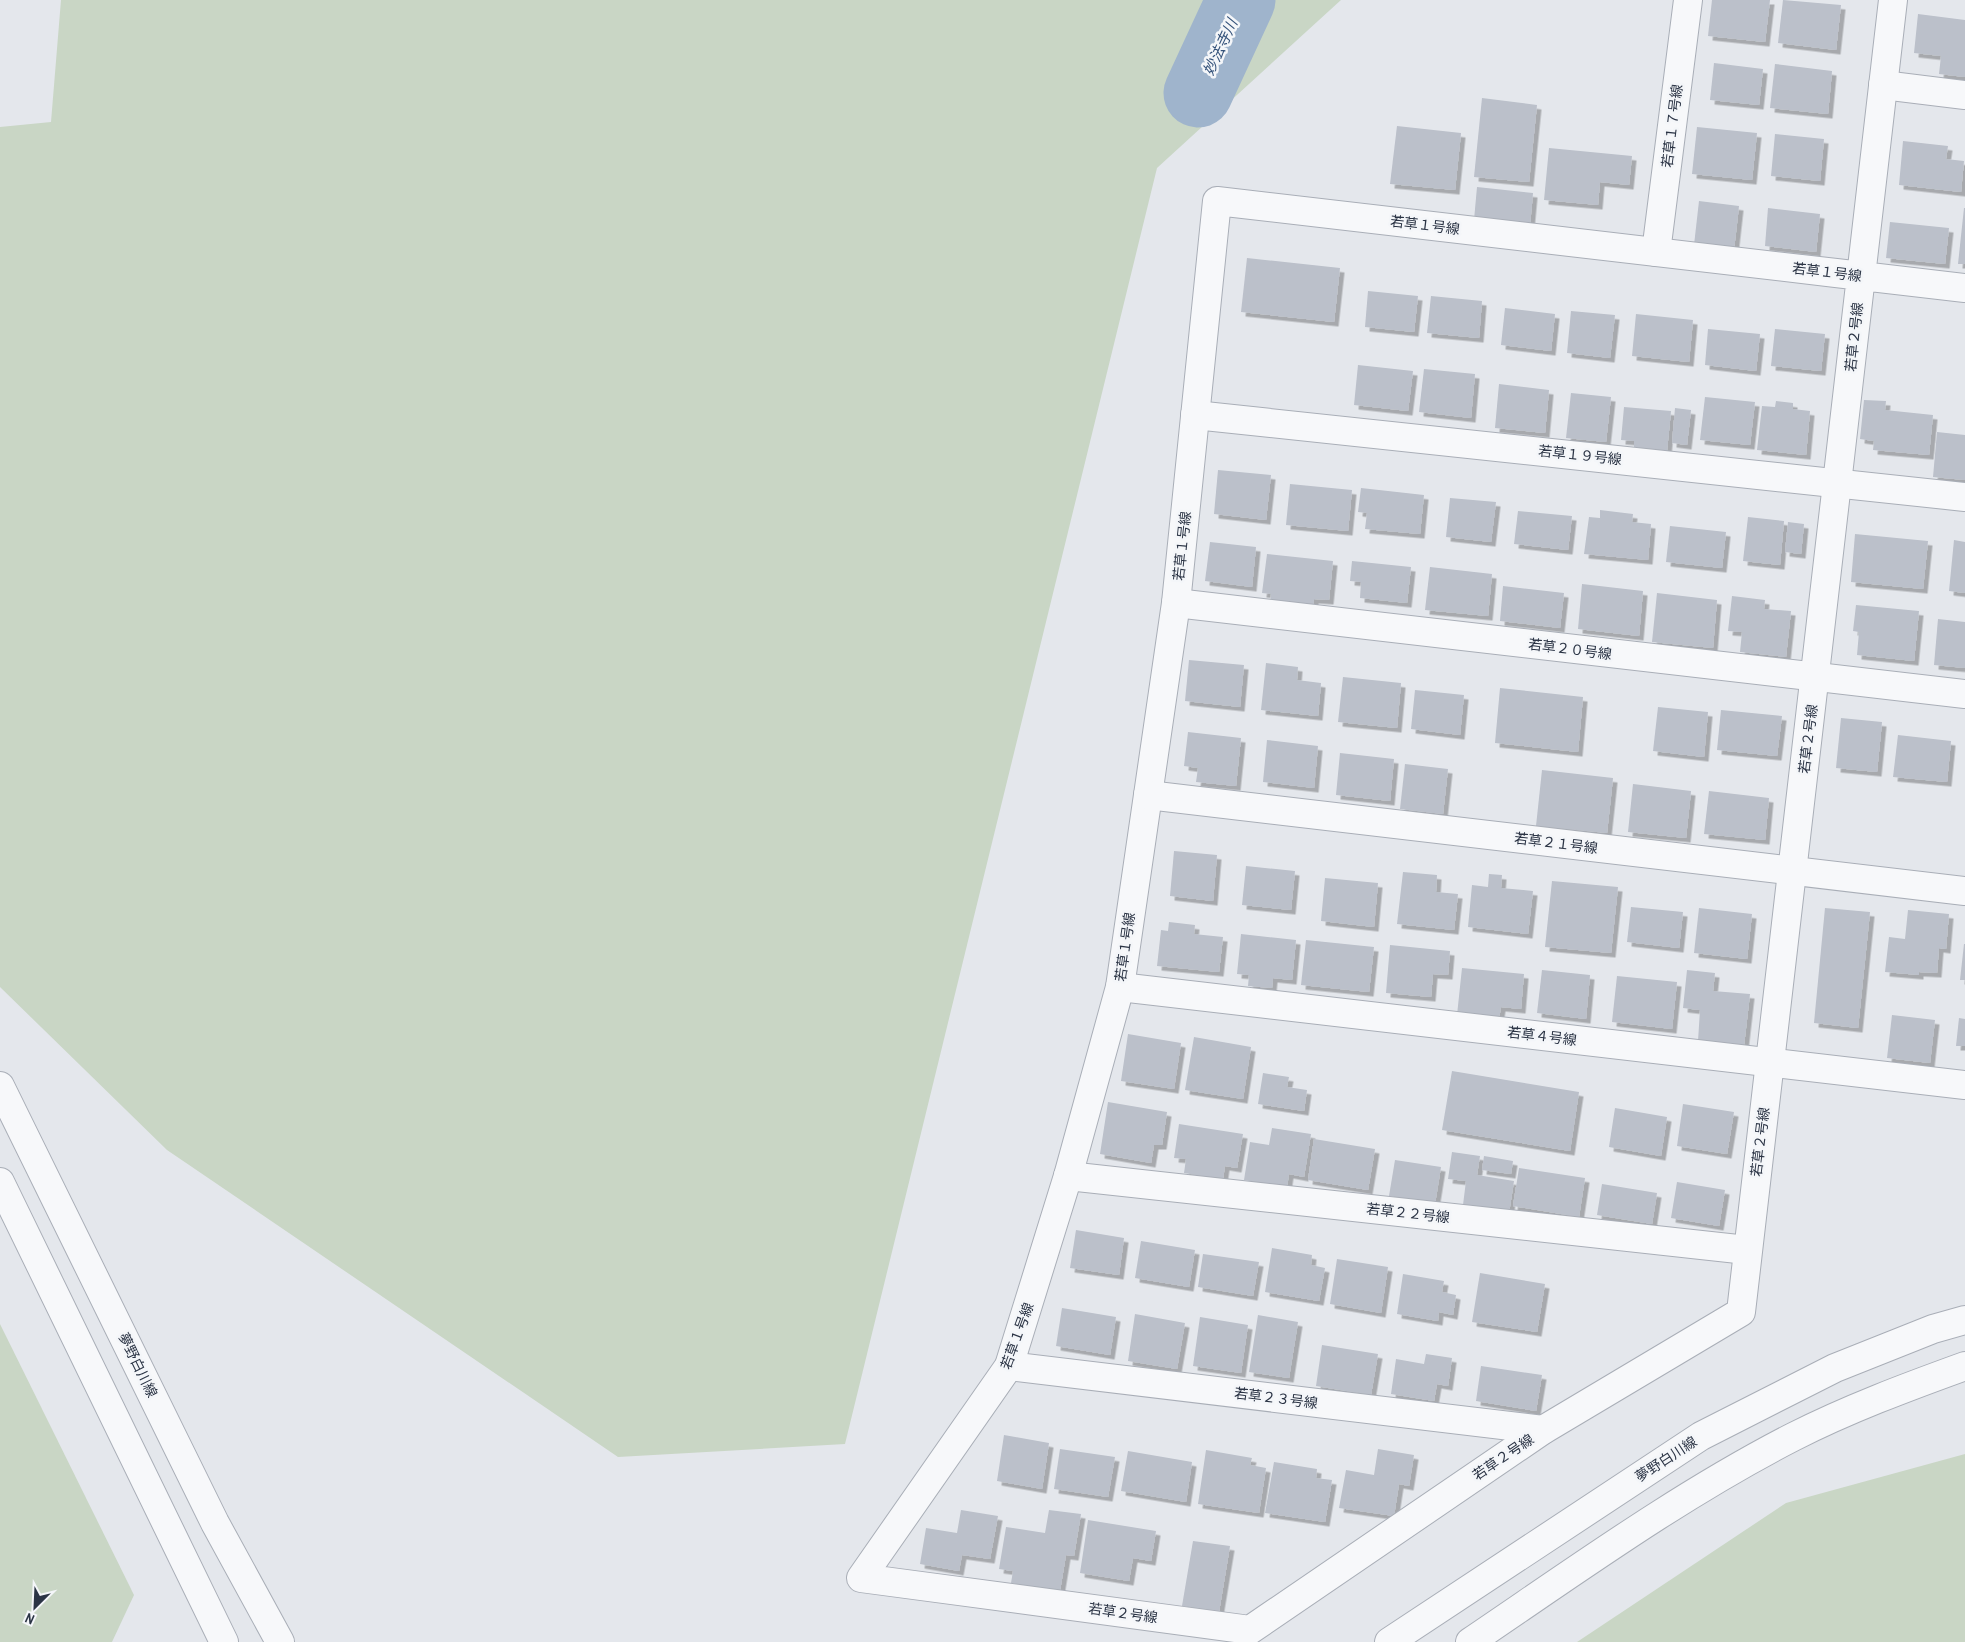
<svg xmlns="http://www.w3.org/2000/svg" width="1965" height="1642" font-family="'Archivo Narrow','Noto Sans JP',sans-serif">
	<defs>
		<filter id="shadow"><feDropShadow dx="4.5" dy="4.5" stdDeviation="0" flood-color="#0004"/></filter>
	</defs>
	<rect width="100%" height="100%" fill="#e4e7ec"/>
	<g fill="#c9d6c5">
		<polygon points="61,0 1341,0 1157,168 845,1444 618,1457 167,1150 0,987 0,127 51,122"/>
		<polygon points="0,1324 134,1595 112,1642 0,1642"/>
		<polygon points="1965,1454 1965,1642 1577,1642 1786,1503"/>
	</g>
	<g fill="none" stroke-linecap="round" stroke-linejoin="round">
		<polyline stroke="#9fb4cc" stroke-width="69" points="1198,93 1241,0"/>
	</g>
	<g fill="#bbc0ca" filter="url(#shadow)">
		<polygon points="1712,0 1770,0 1765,42 1708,36"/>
		<polygon points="1783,0 1841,5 1836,50 1778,43"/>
		<polygon points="1918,14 1965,20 1965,77 1939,74 1941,56 1914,53"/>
		<polygon points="1714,63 1763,69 1759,105 1710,100"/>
		<polygon points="1775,64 1832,71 1828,114 1770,108"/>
		<polygon points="1482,98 1537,105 1529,182 1474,177"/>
		<polygon points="1397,126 1461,133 1455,190 1390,184"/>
		<polygon points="1697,127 1757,133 1752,180 1692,174"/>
		<polygon points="1775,134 1824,139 1820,181 1771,176"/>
		<polygon points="1903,141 1948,146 1946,159 1964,161 1961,192 1899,185"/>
		<polygon points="1549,148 1632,156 1629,185 1600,182 1598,205 1544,200"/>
		<polygon points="1477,187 1533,193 1530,225 1474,220"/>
		<polygon points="1699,201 1739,206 1734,250 1694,245"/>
		<polygon points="1768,208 1820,214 1816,252 1765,246"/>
		<polygon points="1964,208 1965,208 1965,264 1958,264"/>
		<polygon points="1890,222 1949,228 1945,264 1886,258"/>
		<polygon points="1247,258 1340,268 1334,322 1241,312"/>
		<polygon points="1368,291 1418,296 1414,332 1365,327"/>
		<polygon points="1431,296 1482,301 1479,338 1427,333"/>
		<polygon points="1505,308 1555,314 1551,351 1501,345"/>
		<polygon points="1571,311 1615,315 1610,358 1567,353"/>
		<polygon points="1636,314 1693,320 1689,362 1632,356"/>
		<polygon points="1708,329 1760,334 1756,371 1705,365"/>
		<polygon points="1775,329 1825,334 1821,371 1771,366"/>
		<polygon points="1358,365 1413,371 1408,411 1354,405"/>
		<polygon points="1424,369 1475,374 1471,418 1419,412"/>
		<polygon points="1499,384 1549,390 1545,433 1495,428"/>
		<polygon points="1571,393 1611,397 1606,442 1566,438"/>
		<polygon points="1705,397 1755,402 1750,445 1700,440"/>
		<polygon points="1864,400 1886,401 1885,410 1933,415 1929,455 1873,450 1874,441 1860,439"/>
		<polygon points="1776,401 1793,403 1793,409 1810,411 1806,455 1757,450 1762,406 1775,407"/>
		<polygon points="1624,407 1671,411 1667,451 1634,447 1634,441 1621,440"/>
		<polygon points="1675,408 1691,410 1687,445 1672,443"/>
		<polygon points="1937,432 1965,435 1965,480 1933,477"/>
		<polygon points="1218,470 1271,475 1266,520 1214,514"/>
		<polygon points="1290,484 1352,490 1348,531 1286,525"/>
		<polygon points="1361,488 1424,495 1420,534 1365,529 1367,513 1358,512"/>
		<polygon points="1450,498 1496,502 1491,542 1446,537"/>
		<polygon points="1600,510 1633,514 1632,522 1651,524 1648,560 1584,554 1589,517 1600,518"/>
		<polygon points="1518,511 1572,516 1568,550 1514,544"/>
		<polygon points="1748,517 1784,521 1780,565 1743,561"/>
		<polygon points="1788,522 1804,524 1801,554 1785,552"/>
		<polygon points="1670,526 1726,532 1722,568 1666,562"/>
		<polygon points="1855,534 1928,541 1923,589 1851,582"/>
		<polygon points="1954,540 1965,542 1965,593 1949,591"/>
		<polygon points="1210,542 1256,547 1252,587 1205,581"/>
		<polygon points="1267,554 1333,561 1329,600 1314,599 1313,609 1270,605 1271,594 1262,593"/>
		<polygon points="1352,561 1411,567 1407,603 1360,598 1361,582 1350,581"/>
		<polygon points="1430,567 1492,574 1488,616 1425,610"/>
		<polygon points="1582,584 1643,591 1639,636 1578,629"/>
		<polygon points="1503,586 1564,593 1560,628 1500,621"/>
		<polygon points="1657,593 1717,600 1713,648 1652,642"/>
		<polygon points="1732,596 1765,600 1764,609 1791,611 1786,657 1740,652 1742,632 1728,631"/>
		<polygon points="1856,605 1919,611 1914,661 1857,655 1859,632 1853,631"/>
		<polygon points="1938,619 1965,622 1965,668 1934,665"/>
		<polygon points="1189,660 1244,665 1240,707 1185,701"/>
		<polygon points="1266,663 1298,667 1297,680 1321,683 1318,716 1261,710"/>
		<polygon points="1343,677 1401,683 1397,728 1338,722"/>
		<polygon points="1500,688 1583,697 1578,752 1495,743"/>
		<polygon points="1415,690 1464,695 1460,735 1411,729"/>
		<polygon points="1658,707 1708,712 1704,757 1653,751"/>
		<polygon points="1721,710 1782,716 1777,756 1717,750"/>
		<polygon points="1841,718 1882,722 1877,772 1836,768"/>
		<polygon points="1188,732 1241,738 1236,786 1196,782 1198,768 1184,766"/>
		<polygon points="1898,735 1951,741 1947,782 1893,777"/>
		<polygon points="1267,740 1318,746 1314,788 1263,782"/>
		<polygon points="1340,753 1394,759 1390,801 1336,795"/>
		<polygon points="1405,764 1448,769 1443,814 1400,809"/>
		<polygon points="1542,770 1613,778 1607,833 1536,826"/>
		<polygon points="1633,784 1691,791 1686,838 1628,832"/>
		<polygon points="1709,791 1769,798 1765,840 1704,834"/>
		<polygon points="1174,851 1217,855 1213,901 1170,896"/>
		<polygon points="1246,866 1295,871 1291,910 1242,905"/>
		<polygon points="1403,872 1437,875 1436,892 1458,894 1454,930 1397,924"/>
		<polygon points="1489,874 1502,875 1501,888 1533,891 1528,934 1468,927 1472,885 1488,887"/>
		<polygon points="1325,878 1378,883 1374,927 1321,921"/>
		<polygon points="1552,881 1618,887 1611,953 1545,947"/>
		<polygon points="1631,907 1683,912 1679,948 1627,942"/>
		<polygon points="1699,908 1752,914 1747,959 1694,953"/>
		<polygon points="1825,908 1870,912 1858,1028 1814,1023"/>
		<polygon points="1908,910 1949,914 1946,949 1939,948 1937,973 1919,972 1919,975 1885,972 1889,937 1905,939"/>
		<polygon points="1169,922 1195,925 1194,934 1223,937 1219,972 1157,966 1161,930 1168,931"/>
		<polygon points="1241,934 1296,940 1292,980 1273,978 1272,988 1248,986 1249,975 1237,974"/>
		<polygon points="1306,940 1374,947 1369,992 1301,985"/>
		<polygon points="1964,944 1965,944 1965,980 1960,980"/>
		<polygon points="1390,945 1450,951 1448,975 1433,974 1431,997 1386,993"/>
		<polygon points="1462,968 1524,974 1521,1009 1501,1007 1499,1019 1457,1015"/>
		<polygon points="1542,970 1590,975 1586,1019 1537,1013"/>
		<polygon points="1687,970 1715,973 1713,991 1750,994 1744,1046 1698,1041 1700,1010 1683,1008"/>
		<polygon points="1617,976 1677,982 1672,1029 1612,1022"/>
		<polygon points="1892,1015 1935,1020 1930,1063 1887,1058"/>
		<polygon points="1959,1018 1965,1019 1965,1046 1956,1046"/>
		<polygon points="1128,1034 1181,1043 1174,1089 1121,1081"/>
		<polygon points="1194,1037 1251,1047 1243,1099 1185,1090"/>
		<polygon points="1452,1071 1579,1092 1570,1151 1442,1130"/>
		<polygon points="1263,1073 1289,1077 1287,1087 1307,1090 1304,1111 1258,1104"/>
		<polygon points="1108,1102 1167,1112 1162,1145 1154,1145 1151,1163 1100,1154"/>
		<polygon points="1683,1104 1734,1112 1727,1154 1677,1146"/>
		<polygon points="1615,1108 1667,1117 1661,1156 1609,1147"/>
		<polygon points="1179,1124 1243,1134 1237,1168 1225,1166 1223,1179 1184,1173 1186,1159 1174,1158"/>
		<polygon points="1272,1128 1311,1134 1304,1177 1289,1174 1287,1187 1244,1180 1250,1142 1269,1145"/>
		<polygon points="1314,1139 1375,1149 1368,1190 1308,1180"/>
		<polygon points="1452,1152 1480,1156 1477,1175 1514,1181 1509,1213 1463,1205 1466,1181 1448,1179"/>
		<polygon points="1484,1156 1513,1161 1511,1174 1482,1170"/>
		<polygon points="1395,1160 1441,1167 1435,1204 1389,1196"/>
		<polygon points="1519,1168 1585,1178 1579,1217 1513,1206"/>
		<polygon points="1677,1182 1725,1190 1719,1226 1671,1218"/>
		<polygon points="1602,1184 1657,1193 1652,1224 1597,1215"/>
		<polygon points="1076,1230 1124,1238 1119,1275 1070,1268"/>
		<polygon points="1141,1241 1195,1250 1189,1287 1135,1278"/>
		<polygon points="1272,1248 1312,1255 1311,1265 1325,1268 1319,1301 1265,1292"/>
		<polygon points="1203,1254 1259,1262 1253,1296 1198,1287"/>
		<polygon points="1337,1259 1388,1267 1381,1313 1330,1304"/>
		<polygon points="1480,1273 1545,1284 1537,1332 1472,1322"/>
		<polygon points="1403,1274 1444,1281 1442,1292 1456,1295 1453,1315 1439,1312 1438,1321 1397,1314"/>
		<polygon points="1062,1308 1116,1317 1110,1355 1056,1346"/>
		<polygon points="1135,1314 1185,1323 1177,1369 1128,1361"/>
		<polygon points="1258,1315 1298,1322 1289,1378 1249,1372"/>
		<polygon points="1200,1317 1248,1325 1241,1373 1193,1366"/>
		<polygon points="1322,1345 1378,1354 1371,1395 1316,1386"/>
		<polygon points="1426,1354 1452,1358 1448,1386 1437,1384 1434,1401 1391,1394 1396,1359 1424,1364"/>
		<polygon points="1481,1366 1542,1375 1536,1411 1476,1401"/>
		<polygon points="1004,1435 1049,1443 1042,1489 997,1481"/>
		<polygon points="1060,1449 1115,1457 1108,1497 1054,1489"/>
		<polygon points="1378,1449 1414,1455 1409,1486 1399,1484 1394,1516 1339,1508 1346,1470 1374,1475"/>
		<polygon points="1206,1450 1252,1458 1250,1465 1266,1468 1259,1513 1198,1504"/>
		<polygon points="1128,1451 1192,1462 1186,1502 1121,1491"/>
		<polygon points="1274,1462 1317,1469 1316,1478 1332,1480 1325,1522 1265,1513"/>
		<polygon points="961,1510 998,1516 990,1559 962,1555 959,1571 920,1564 926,1528 957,1533"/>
		<polygon points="1049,1510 1081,1514 1074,1556 1066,1555 1060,1591 1011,1583 1013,1571 999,1569 1006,1527 1045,1533"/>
		<polygon points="1088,1520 1156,1531 1151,1561 1133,1558 1129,1581 1080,1573"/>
		<polygon points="1193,1541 1230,1546 1219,1612 1182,1606"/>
	</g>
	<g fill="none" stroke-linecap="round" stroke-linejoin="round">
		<g stroke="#a9aeb7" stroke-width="30">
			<g id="minor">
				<polyline points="1893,0 1741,1312 1543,1430 1250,1630 861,1578 1009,1366 1068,1176 1120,987 1176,603 1217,201 1836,273 1965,288"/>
				<polyline points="1883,85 1965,95"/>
				<polyline points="1656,252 1688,0"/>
				<polyline points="1195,415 1965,497"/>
				<polyline points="1176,603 1965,694"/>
				<polyline points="1148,795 1965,891"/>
				<polyline points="1120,987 1965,1085"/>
				<polyline points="0,1086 215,1523 280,1642"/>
				<polyline points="1068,1176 1747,1250"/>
				<polyline points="0,1182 224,1642"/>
				<polyline points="1009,1366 1543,1430"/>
				<polyline points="1389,1642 1701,1436 1835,1368 1933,1329 1965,1320"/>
				<path d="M1470,1642C1575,1571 1680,1495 1793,1437C1848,1409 1907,1387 1965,1366"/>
			</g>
		</g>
		<use href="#minor" stroke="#f7f8fa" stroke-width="28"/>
	</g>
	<g text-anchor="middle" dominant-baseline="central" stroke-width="5" stroke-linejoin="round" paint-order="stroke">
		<g font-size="14" fill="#2b3445" stroke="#f4f6f9">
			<text transform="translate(1672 126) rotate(-83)">若草１７号線</text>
			<text transform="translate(1425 225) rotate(7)">若草１号線</text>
			<text transform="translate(1827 272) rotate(7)">若草１号線</text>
			<text transform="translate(1854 337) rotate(-84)">若草２号線</text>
			<text transform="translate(1580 455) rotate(6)">若草１９号線</text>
			<text transform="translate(1182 546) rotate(-84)">若草１号線</text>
			<text transform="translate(1570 649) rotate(7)">若草２０号線</text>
			<text transform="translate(1808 739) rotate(-83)">若草２号線</text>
			<text transform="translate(1556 843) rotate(7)">若草２１号線</text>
			<text transform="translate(1125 947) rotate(-82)">若草１号線</text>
			<text transform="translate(1542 1036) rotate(7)">若草４号線</text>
			<text transform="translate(1760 1142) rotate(-83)">若草２号線</text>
			<text transform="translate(1408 1213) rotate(6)">若草２２号線</text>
			<text transform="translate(1017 1336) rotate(-70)">若草１号線</text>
			<text transform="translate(138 1365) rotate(64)">夢野白川線</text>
			<text transform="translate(1276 1398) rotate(7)">若草２３号線</text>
			<text transform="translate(1503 1457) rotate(-34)">若草２号線</text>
			<text transform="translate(1666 1459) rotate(-33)">夢野白川線</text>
			<text transform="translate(1123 1613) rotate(8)">若草２号線</text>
		</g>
		<g font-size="15" font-style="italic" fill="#34527a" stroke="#f4f6f9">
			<text transform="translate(1220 47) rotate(-65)">妙法寺川</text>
		</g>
	</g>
	<g transform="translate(35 1607) rotate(204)" stroke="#f4f6f9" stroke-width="4" paint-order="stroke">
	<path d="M0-4L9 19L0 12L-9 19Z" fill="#2b3445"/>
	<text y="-8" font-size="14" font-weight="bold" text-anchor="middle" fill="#2b3445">N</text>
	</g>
</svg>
